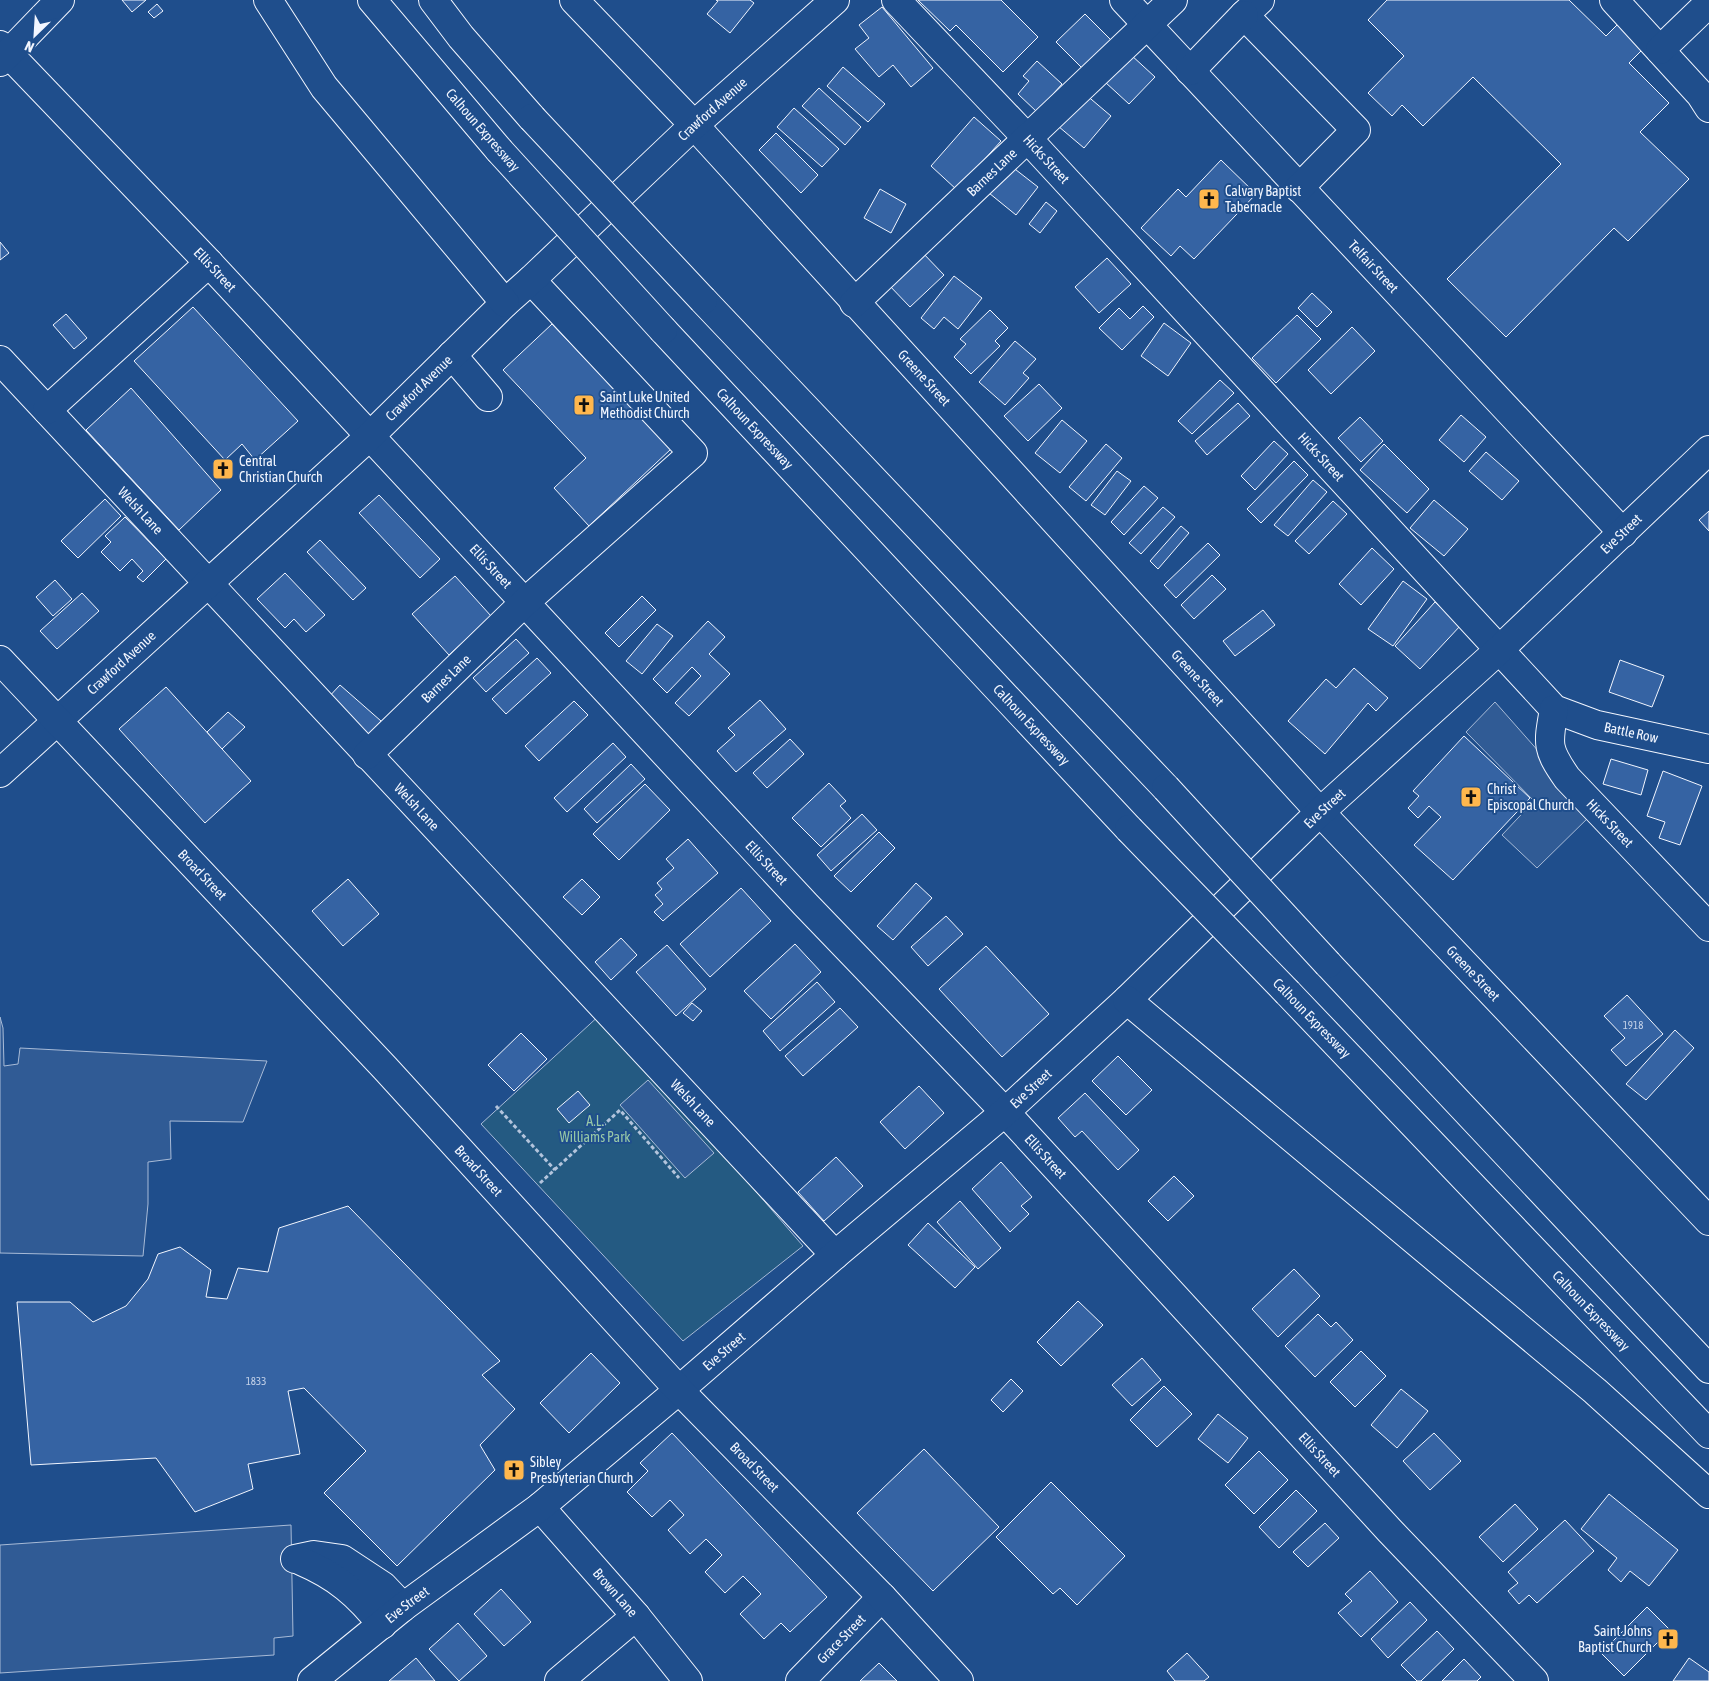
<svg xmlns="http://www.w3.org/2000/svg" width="1709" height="1681" font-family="'Asap Condensed',sans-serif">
	<rect width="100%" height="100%" fill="#1f4e8c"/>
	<polygon fill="#245a82" stroke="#a8bbd7" points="602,1013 803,1246 683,1341 481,1124"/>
	<g fill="#305b95" stroke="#a8bbd7">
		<polygon points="1495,702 1593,813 1537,868 1502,835 1534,801 1466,732"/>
		<polygon points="0,1017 3,1028 4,1066 18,1064 20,1048 267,1061 243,1122 170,1121 171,1159 148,1162 148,1204 143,1256 0,1253"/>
		<polygon points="648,1080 714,1153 685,1178 620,1105"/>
		<polygon points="291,1525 293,1636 274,1638 274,1655 0,1673 0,1545"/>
	</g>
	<g fill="#3563a3" stroke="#f2f6ff">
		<polygon points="122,0 146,0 132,12"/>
		<polygon points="716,0 750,0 754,3 730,33 707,14 718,1"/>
		<polygon points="918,0 1001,0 1038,37 1003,72 956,25 950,31"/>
		<polygon points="1387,0 1569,0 1606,36 1619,23 1644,48 1629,63 1669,103 1640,132 1689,179 1628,241 1614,228 1506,337 1447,279 1561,164 1473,77 1423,126 1402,105 1392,116 1368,93 1404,56 1368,20"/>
		<polygon points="157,4 163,11 154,18 148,12"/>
		<polygon points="882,7 933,68 911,87 893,65 879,77 855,49 869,38 859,25"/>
		<polygon points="1085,14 1111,40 1082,68 1056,42"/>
		<polygon points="1130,54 1155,77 1129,104 1105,82"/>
		<polygon points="1037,61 1062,84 1037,112 1018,94 1029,81 1023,76"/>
		<polygon points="843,67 885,104 868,122 827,86"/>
		<polygon points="819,88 861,127 845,145 802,106"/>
		<polygon points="1085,94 1111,116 1084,148 1058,126"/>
		<polygon points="794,108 839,149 822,167 777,127"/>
		<polygon points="974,117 1001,141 957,190 931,166"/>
		<polygon points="776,133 818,175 801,193 759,150"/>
		<polygon points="1221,160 1256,194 1194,259 1180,246 1171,256 1141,228 1178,189 1186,197"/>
		<polygon points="1011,166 1038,187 1016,215 989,193"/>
		<polygon points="880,189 906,204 891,233 864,218"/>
		<polygon points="1046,202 1057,211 1040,233 1029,224"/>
		<polygon points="0,242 9,253 0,260"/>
		<polygon points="921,251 944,275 910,307 887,283"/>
		<polygon points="1107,258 1131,284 1099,313 1075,287"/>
		<polygon points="954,276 982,298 958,329 944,317 934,329 921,318"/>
		<polygon points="1312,293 1332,312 1317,327 1298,308"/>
		<polygon points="1143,306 1154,317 1122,350 1099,328 1119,308 1130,319"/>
		<polygon points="193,307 298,421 255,460 242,444 225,460 134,361"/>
		<polygon points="990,310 1008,328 995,341 1000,346 971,374 954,357 966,344 960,339"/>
		<polygon points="66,314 87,338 74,349 53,325"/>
		<polygon points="1297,315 1321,339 1276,383 1252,358"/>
		<polygon points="1164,323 1191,343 1168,376 1141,356"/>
		<polygon points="552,324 671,449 589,526 554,488 586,458 503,370"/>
		<polygon points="1352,327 1375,351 1331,394 1308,370"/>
		<polygon points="1015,341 1036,359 1023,373 1029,378 1005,405 979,382"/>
		<polygon points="1220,380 1234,393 1192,434 1178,421"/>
		<polygon points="1039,384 1062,408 1028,441 1004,416"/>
		<polygon points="131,388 221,490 179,530 86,430"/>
		<polygon points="1238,403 1250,416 1207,455 1195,441"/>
		<polygon points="1461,415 1486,437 1464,462 1439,440"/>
		<polygon points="1360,417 1383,441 1361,462 1338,438"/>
		<polygon points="1062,420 1087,441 1060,473 1035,453"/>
		<polygon points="1274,441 1288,454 1255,490 1241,476"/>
		<polygon points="1106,444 1122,458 1086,501 1069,487"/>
		<polygon points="1384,444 1429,489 1407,513 1360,470"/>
		<polygon points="1486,452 1519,481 1502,500 1469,471"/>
		<polygon points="1294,461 1308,475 1261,523 1247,509"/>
		<polygon points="1117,471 1131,481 1105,515 1091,505"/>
		<polygon points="1313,480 1327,492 1288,536 1274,525"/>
		<polygon points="1144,486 1158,498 1124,535 1111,522"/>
		<polygon points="379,495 440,559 420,578 359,513"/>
		<polygon points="105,499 121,516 78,558 61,541"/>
		<polygon points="1434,500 1468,529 1444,556 1410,528"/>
		<polygon points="1333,501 1347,514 1309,554 1295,541"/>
		<polygon points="1163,507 1175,517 1141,554 1129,543"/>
		<polygon points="1709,511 1709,531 1699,520"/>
		<polygon points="125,517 166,559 143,582 137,577 143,571 132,559 120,571 101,552 111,542 105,536"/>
		<polygon points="1181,526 1189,533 1158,569 1150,561"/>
		<polygon points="320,540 366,588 353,600 307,552"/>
		<polygon points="1208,543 1220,555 1176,598 1164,585"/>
		<polygon points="1372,548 1394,569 1361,605 1339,584"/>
		<polygon points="285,573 325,615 306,632 294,619 285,628 257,599"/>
		<polygon points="1212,575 1226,589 1194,619 1181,605"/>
		<polygon points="455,576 491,616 449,655 412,614"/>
		<polygon points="55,580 72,599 53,616 36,597"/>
		<polygon points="1403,581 1427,599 1393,646 1368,629"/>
		<polygon points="82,593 99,611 57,649 40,631"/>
		<polygon points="642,596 656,610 619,647 605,633"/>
		<polygon points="1435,602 1461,625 1420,669 1395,646"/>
		<polygon points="1263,610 1275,625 1235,656 1223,641"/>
		<polygon points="708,621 725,637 709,654 730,674 689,716 675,703 701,676 692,667 667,693 653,679"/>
		<polygon points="657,624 673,636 642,674 626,661"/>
		<polygon points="516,639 529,653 486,692 473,678"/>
		<polygon points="537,658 551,673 506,714 492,699"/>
		<polygon points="1620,660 1664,676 1652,707 1609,692"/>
		<polygon points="1354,668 1388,698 1376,711 1368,703 1325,754 1288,721 1326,679 1336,688"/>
		<polygon points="340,685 381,721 367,738 325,701"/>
		<polygon points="166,687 251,781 205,823 119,729"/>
		<polygon points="760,700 786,729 736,772 717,751 735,735 728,728"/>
		<polygon points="574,701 588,715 539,761 525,746"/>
		<polygon points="228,712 245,727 222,749 207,732"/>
		<polygon points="1464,736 1530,798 1453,880 1414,845 1441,817 1429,806 1418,818 1408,808 1419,796 1413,791"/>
		<polygon points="790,739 804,754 767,788 753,773"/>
		<polygon points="613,743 626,757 567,812 554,798"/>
		<polygon points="1611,759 1648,770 1641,795 1603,784"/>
		<polygon points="631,764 645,779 597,823 584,809"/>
		<polygon points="1663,771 1702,786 1680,845 1659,838 1665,822 1647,816"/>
		<polygon points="829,783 846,801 840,806 851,818 821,847 792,818"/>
		<polygon points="645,784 670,810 619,860 593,834"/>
		<polygon points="862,814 877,830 831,871 817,855"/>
		<polygon points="879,832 895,848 851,892 834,876"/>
		<polygon points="688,839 718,873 663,921 654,912 663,904 655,895 662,889 657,883 674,868 666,859"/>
		<polygon points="348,879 379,914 343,946 312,911"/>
		<polygon points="582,879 600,897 582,915 563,897"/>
		<polygon points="916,883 932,898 893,940 877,926"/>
		<polygon points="741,888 771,921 710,977 680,944"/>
		<polygon points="946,916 963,934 928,966 911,947"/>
		<polygon points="621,938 637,955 611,980 595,962"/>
		<polygon points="795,944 821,972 771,1019 744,991"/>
		<polygon points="667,945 706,989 676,1016 636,972"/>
		<polygon points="986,946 1049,1014 1002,1057 939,989"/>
		<polygon points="817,982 835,1002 780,1051 763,1031"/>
		<polygon points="1627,995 1663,1034 1626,1066 1611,1050 1625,1038 1604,1016"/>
		<polygon points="692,1003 702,1011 693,1021 683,1013"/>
		<polygon points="840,1008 858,1027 803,1076 785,1056"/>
		<polygon points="1675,1030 1694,1048 1646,1100 1626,1084"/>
		<polygon points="521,1033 547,1059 514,1091 488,1065"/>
		<polygon points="1118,1056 1152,1090 1126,1115 1092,1081"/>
		<polygon points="919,1086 944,1113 905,1149 880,1122"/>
		<polygon points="578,1091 590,1105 569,1123 557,1109"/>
		<polygon points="1085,1093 1139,1150 1118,1170 1082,1131 1075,1137 1058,1118"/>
		<polygon points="836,1157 863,1186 824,1221 798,1192"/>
		<polygon points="1001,1162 1032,1197 1021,1206 1029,1214 1010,1232 972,1189"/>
		<polygon points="1174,1176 1194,1196 1168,1221 1148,1201"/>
		<polygon points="960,1201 1001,1248 978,1269 937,1222"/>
		<polygon points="348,1206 500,1361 482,1375 515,1409 480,1445 495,1470 397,1566 324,1493 366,1451 304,1388 288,1391 300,1454 248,1464 253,1489 195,1512 156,1458 31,1465 17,1302 70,1302 93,1322 126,1306 148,1279 158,1254 180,1247 211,1270 206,1297 227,1299 238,1268 268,1272 279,1228"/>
		<polygon points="928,1223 975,1267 955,1288 908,1245"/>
		<polygon points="1294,1269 1320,1296 1278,1337 1252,1309"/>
		<polygon points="1078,1301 1103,1325 1061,1366 1037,1342"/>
		<polygon points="1318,1314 1331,1327 1336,1322 1353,1340 1315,1377 1285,1346"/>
		<polygon points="1361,1351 1386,1376 1355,1407 1330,1382"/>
		<polygon points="591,1353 620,1383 569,1433 540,1403"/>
		<polygon points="1142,1358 1161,1380 1132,1406 1112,1385"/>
		<polygon points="1011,1379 1023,1391 1003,1412 991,1400"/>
		<polygon points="1164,1386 1192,1414 1157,1447 1130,1420"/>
		<polygon points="1401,1389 1428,1411 1397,1448 1371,1425"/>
		<polygon points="1218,1414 1248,1438 1228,1463 1198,1439"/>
		<polygon points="672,1433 827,1597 790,1632 781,1623 764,1639 740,1614 761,1594 743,1576 725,1593 705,1572 722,1555 706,1539 690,1554 668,1530 684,1515 670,1500 652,1517 627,1492 648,1471 640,1463"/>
		<polygon points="1434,1433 1461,1461 1430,1490 1403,1461"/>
		<polygon points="924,1449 999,1527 933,1591 857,1513"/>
		<polygon points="1259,1451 1288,1480 1254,1514 1225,1485"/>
		<polygon points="1051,1482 1125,1556 1077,1605 1060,1588 1053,1594 996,1537"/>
		<polygon points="1296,1490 1317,1511 1279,1548 1259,1527"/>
		<polygon points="1609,1494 1678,1550 1649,1586 1630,1571 1621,1582 1608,1570 1617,1558 1581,1529"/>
		<polygon points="1515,1504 1538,1529 1503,1562 1479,1537"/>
		<polygon points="1565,1520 1594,1551 1537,1603 1529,1595 1519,1604 1508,1591 1518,1583 1508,1572"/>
		<polygon points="1325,1523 1339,1538 1308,1567 1293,1552"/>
		<polygon points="1370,1571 1398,1602 1361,1637 1338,1613 1352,1601 1345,1594"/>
		<polygon points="501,1589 531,1622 504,1646 474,1614"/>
		<polygon points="1410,1602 1427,1620 1388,1658 1371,1639"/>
		<polygon points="1647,1607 1670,1630 1624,1676 1601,1653"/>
		<polygon points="458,1623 487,1656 459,1681 429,1649"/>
		<polygon points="1437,1631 1454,1649 1421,1681 1417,1681 1401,1665"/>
		<polygon points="1187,1653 1209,1677 1204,1681 1175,1681 1167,1671"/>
		<polygon points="416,1658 435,1681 389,1681"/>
		<polygon points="1689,1658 1709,1672 1709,1681 1673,1681"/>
		<polygon points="1464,1659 1481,1677 1477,1681 1442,1681"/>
		<polygon points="879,1663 897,1681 860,1681"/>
	</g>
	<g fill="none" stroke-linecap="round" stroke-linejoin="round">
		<g stroke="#f2f6ff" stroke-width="30">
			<g id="minor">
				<path id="s1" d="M896,0L1027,138L1554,709L1597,725L1709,749"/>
				<path id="s2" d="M1124,0L1623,533"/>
				<polyline points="1260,0 1244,15 1356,130 1299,188"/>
				<polyline points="1614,0 1700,94 1709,108"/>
				<path id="s3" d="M0,45L209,263L806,905L1005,1112L1390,1531L1534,1681"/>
				<polyline points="1660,50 1709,3"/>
				<polyline points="0,62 60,0"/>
				<polyline points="1190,71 1244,15"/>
				<path id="s4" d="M694,125L1320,812L1709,1221"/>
				<path id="s5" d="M854,303L1173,0"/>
				<polyline points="452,355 488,397"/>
				<path id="s6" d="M0,360L835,1255"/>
				<polyline points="47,410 209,263"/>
				<path id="s7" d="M1554,709C1548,744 1546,748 1567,778L1709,927"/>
				<path id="s8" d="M367,755L524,603L693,453L531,280"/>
				<path id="s9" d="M0,773L370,436L505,303L531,280L694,125L835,0"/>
				<path id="s10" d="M540,1507L636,1616L688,1681"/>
				<polyline points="295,1559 314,1555 342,1559 383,1586 403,1607"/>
				<path d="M301,1561C336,1576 358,1594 382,1625"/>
				<path id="s11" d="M312,1681L403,1607L540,1507L679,1390L835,1255L1005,1112L1127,1000L1320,812L1500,649L1709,450"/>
				<polyline points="559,1681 636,1616"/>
				<path id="s12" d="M800,1681L882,1597"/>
			</g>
		</g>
		<g stroke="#f2f6ff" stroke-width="30">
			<g id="major">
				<path id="s13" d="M0,660L385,1068L679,1390L882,1597L959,1681"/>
			</g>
		</g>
		<g stroke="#f2f6ff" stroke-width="30">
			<g id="highway">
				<polyline points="268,0 324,87 505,303"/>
				<polyline points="372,0 499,150"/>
				<polyline points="433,0 461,37 532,118"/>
				<polyline points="574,0 694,125"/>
				<polyline points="703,300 1166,788"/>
				<path id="s14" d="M663,330L1129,829"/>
				<polyline points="1328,964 1709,1369"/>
				<path id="s15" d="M1288,993L1709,1434"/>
				<polyline points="1127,1000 1595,1391 1709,1494"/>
			</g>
		</g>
		<g stroke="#b3c4dc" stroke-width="3" stroke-dasharray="4 2.5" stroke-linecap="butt">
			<polyline points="496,1106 555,1170"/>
			<polyline points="540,1183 620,1110 679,1178"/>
		</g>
		<use href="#minor" stroke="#1f4e8c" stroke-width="28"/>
		<use href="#major" stroke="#1f4e8c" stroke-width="28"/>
		<use href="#highway" stroke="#1f4e8c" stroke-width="28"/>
		<g stroke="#f2f6ff" stroke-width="30" stroke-linecap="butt">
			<g id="highway-bridge">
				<polyline points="532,118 703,300"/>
				<polyline points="499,150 663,330"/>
				<polyline points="1166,788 1328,964"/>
				<polyline points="1129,829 1288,993"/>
			</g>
		</g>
		<use href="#highway-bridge" stroke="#1f4e8c" stroke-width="28"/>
	</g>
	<defs>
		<g id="church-square" transform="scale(1.125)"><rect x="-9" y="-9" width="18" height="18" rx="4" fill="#ffb74d" stroke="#1f4e8c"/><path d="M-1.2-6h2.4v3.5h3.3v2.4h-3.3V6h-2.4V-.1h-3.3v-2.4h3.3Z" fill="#111"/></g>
	</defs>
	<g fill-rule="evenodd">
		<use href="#church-square" x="1209" y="199"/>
		<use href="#church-square" x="584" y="405"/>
		<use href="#church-square" x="223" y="469"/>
		<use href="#church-square" x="1471" y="797"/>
		<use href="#church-square" x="514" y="1470"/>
		<use href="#church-square" x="1668" y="1639"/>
	</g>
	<g text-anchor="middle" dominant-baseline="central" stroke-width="4" stroke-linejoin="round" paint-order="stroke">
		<g font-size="11" fill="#c3d1e8">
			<text x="1633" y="1025">1918</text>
			<text x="256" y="1381">1833</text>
		</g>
		<g font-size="14" fill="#f2f6ff" stroke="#1f4e8c">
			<text stroke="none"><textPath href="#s9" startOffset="974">Crawford Avenue</textPath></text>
			<text transform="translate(483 130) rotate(49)">Calhoun Expressway</text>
			<text stroke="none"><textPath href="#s1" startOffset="219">Hicks Street</textPath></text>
			<text stroke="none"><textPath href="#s5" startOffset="190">Barnes Lane</textPath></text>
			<text stroke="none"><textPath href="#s2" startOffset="365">Telfair Street</textPath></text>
			<text stroke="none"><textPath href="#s3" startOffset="311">Ellis Street</textPath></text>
			<text stroke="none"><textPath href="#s4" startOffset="342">Greene Street</textPath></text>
			<text stroke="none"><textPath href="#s9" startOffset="569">Crawford Avenue</textPath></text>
			<text stroke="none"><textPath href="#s14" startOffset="135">Calhoun Expressway</textPath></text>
			<text stroke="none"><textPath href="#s1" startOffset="624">Hicks Street</textPath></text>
			<text stroke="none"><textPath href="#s6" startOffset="206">Welsh Lane</textPath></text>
			<text stroke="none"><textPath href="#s11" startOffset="1742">Eve Street</textPath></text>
			<text stroke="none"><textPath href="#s3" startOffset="716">Ellis Street</textPath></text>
			<text stroke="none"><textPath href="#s9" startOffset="164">Crawford Avenue</textPath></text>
			<text stroke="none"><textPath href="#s4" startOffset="748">Greene Street</textPath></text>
			<text stroke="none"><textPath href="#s8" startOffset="110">Barnes Lane</textPath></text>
			<text stroke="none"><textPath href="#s14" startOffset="540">Calhoun Expressway</textPath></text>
			<text stroke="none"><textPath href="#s1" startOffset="1048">Battle Row</textPath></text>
			<text stroke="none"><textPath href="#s6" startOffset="611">Welsh Lane</textPath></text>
			<text stroke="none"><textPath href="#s11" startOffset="1338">Eve Street</textPath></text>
			<text stroke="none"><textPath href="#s7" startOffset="136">Hicks Street</textPath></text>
			<text stroke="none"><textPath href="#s3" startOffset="1121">Ellis Street</textPath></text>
			<text stroke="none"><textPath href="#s13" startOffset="295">Broad Street</textPath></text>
			<text stroke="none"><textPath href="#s4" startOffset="1152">Greene Street</textPath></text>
			<text transform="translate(1312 1018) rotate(46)">Calhoun Expressway</text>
			<text stroke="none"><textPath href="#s11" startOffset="932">Eve Street</textPath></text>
			<text stroke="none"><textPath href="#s6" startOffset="1016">Welsh Lane</textPath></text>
			<text stroke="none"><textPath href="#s3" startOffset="1526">Ellis Street</textPath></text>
			<text stroke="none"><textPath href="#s13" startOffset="700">Broad Street</textPath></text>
			<text stroke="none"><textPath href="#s15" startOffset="439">Calhoun Expressway</textPath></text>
			<text stroke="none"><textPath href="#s11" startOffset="528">Eve Street</textPath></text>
			<text stroke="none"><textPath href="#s3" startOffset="1931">Ellis Street</textPath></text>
			<text stroke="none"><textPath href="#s13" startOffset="1105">Broad Street</textPath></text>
			<text stroke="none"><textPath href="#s10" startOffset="114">Brown Lane</textPath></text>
			<text stroke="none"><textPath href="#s11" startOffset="122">Eve Street</textPath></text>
			<text stroke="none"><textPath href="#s12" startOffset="59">Grace Street</textPath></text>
		</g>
		<g font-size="14" fill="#f2f6ff" stroke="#1f4e8c" text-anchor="start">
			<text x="1225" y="191">Calvary Baptist<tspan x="1225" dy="16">Tabernacle</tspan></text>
			<text x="600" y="397">Saint Luke United<tspan x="600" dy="16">Methodist Church</tspan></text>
			<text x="239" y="461">Central<tspan x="239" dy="16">Christian Church</tspan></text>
			<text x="1487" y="789">Christ<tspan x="1487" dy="16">Episcopal Church</tspan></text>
			<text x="530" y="1462">Sibley<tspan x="530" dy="16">Presbyterian Church</tspan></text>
			<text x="1652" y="1631" text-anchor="end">Saint Johns<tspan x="1652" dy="16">Baptist Church</tspan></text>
		</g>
		<g font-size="14" fill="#97c8a6" stroke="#1f4e8c">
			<text x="595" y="1121">A.L.<tspan x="595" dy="16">Williams Park</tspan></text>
		</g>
	</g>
	<g transform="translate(35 35) rotate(205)" stroke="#1f4e8c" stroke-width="4" paint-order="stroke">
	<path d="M0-4L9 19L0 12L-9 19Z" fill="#f2f6ff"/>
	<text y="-8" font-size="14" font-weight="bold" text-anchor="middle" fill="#f2f6ff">N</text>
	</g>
</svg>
